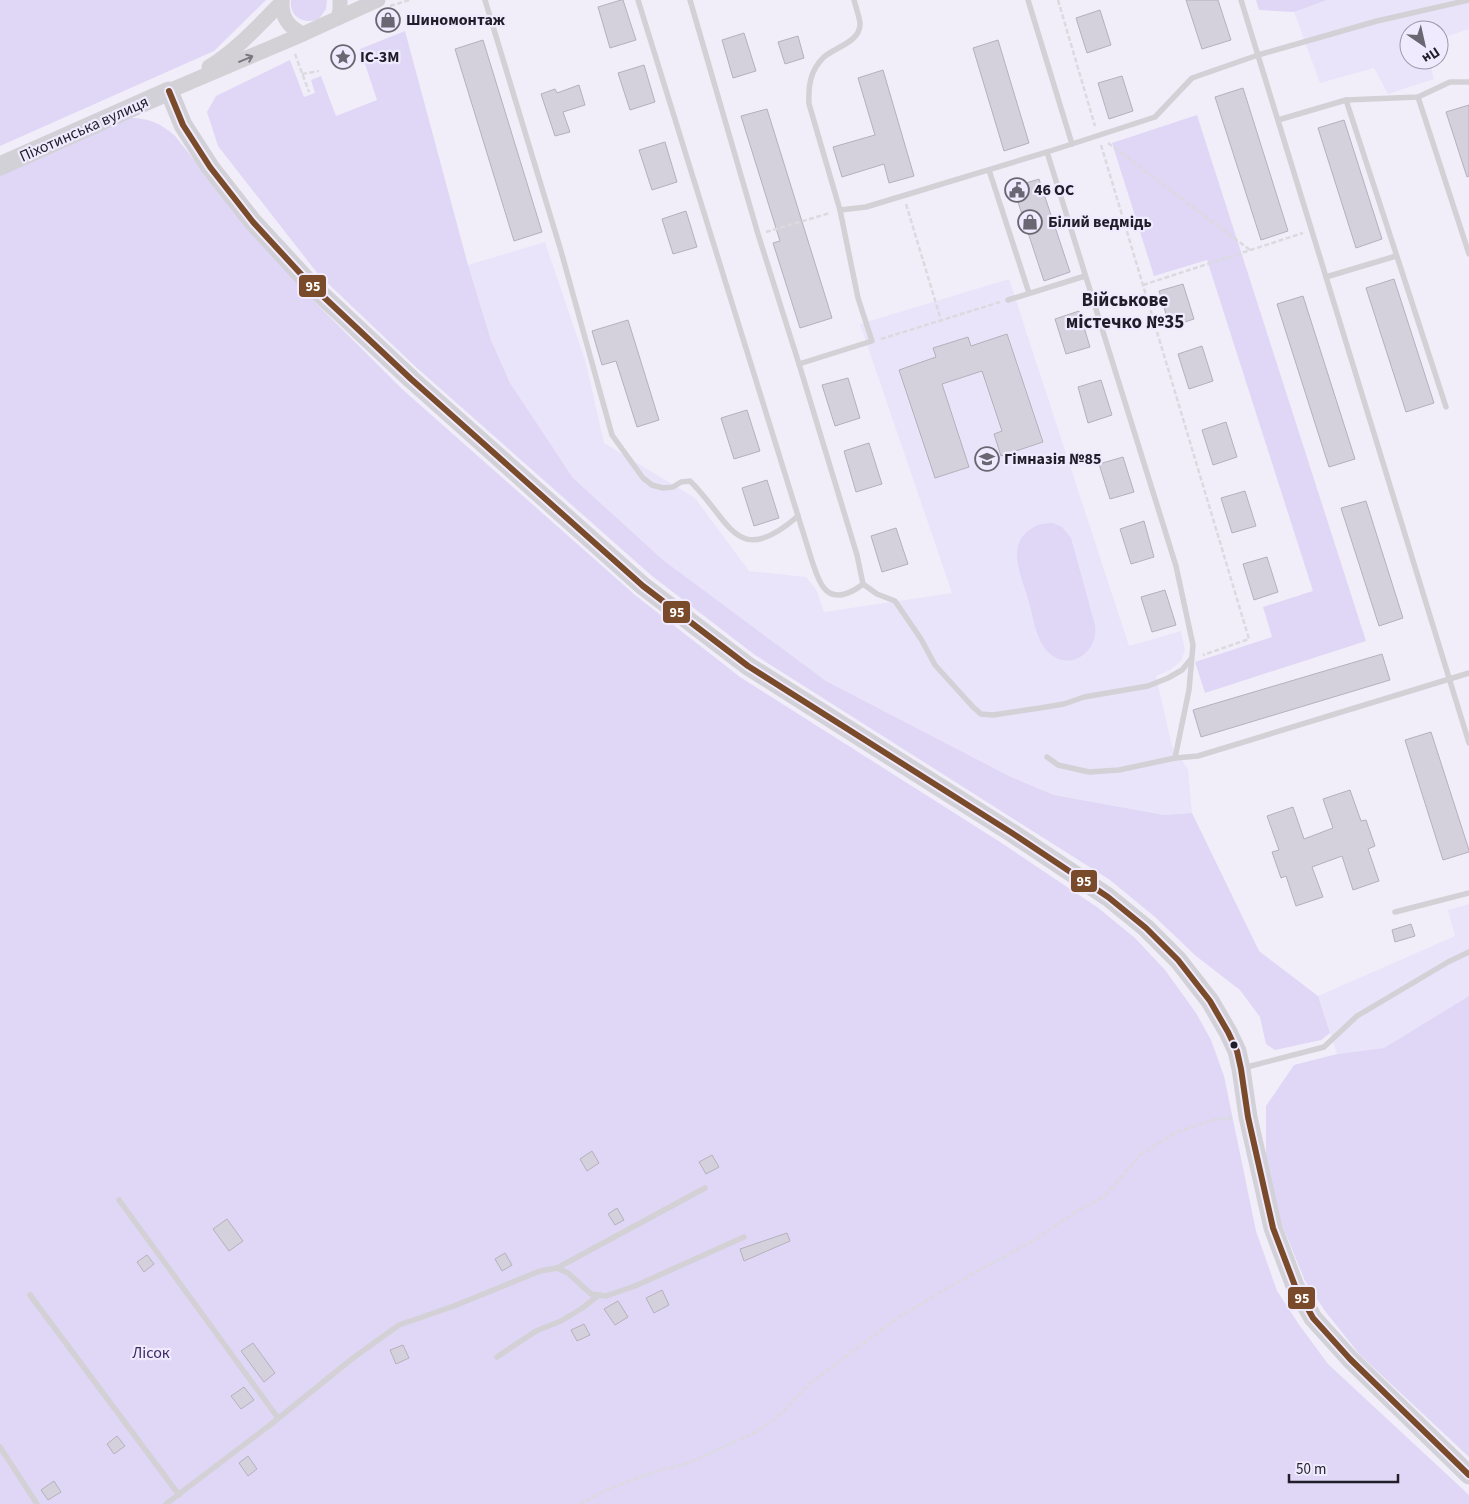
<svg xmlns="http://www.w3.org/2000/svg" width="1469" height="1504" font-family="'Source Sans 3',sans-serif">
	<rect width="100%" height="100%" fill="#f1eefa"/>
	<g fill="#eae4fb">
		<polygon points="1327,0 1469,0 1469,29 1439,39 1439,30 1409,30 1409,60 1429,60 1434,79 1388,94 1374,68 1320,83 1294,12"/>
		<polygon points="545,242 586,363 604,443 695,498 749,571 806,577 816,589 824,612 952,593 860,324 1009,279 1129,646 1181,631 1185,650 1181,661 1170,670 1156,676 1172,746 1188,769 1192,813 1164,815 1054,795 1009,776 826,681 663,560 573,478 510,383 491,340 468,265"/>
		<polygon points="1469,904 1469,996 1384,1048 1337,1054 1318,996 1455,936 1448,910"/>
	</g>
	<g fill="#dfd7f5">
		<polygon points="0,0 266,0 214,51 0,146"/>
		<path d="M291,0H327L326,9L319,19C304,25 289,17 291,0Z"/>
		<polygon points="1256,0 1327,0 1294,12 1259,10"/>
		<polygon points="405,31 468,265 491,340 510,383 573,478 663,560 826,681 1009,776 1054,795 1164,815 1192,813 1259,951 1318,996 1330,1033 1321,1040 1275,1050 1266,1044 1260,1017 1240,990 1196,956 1155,917 1110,880 755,655 652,576 417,368 318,274 218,146 207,112 216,96 290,60 304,97 315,93 311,80 321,76 336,116 377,100 360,49"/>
		<polygon points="1197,115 1366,641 1205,693 1195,662 1272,637 1263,607 1313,591 1207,260 1154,276 1112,143"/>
		<path d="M131,118C149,118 162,124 175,136L249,228L307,294L402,389L635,595L740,677L1000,842L1097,907L1135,938L1165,970L1196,1013L1211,1040L1224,1076L1256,1231L1277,1291L1300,1326L1328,1364L1469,1495V1504H0V175Z"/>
		<path d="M1053,523L1062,527L1071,538L1095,625C1099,652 1069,673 1048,652C1036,640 1033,617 1029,602C1023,580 1006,548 1028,531C1035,525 1043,523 1053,523Z"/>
		<polygon points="1469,996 1469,1457 1360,1355 1325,1311 1305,1281 1276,1210 1266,1160 1266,1106 1294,1065 1337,1054 1384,1048"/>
	</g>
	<g fill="#d4d1dc" stroke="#b4b1bc">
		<polygon points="621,0 623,0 636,40 610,48 598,7"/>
		<polygon points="1186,0 1218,0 1231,40 1202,49"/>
		<polygon points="1100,10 1111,45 1087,53 1076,18"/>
		<polygon points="391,11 397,25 385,30 379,16"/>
		<polygon points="744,33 756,71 733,78 722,40"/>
		<polygon points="798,36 804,58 785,64 778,42"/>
		<polygon points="483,40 542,232 514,241 455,49"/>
		<polygon points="998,40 1029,143 1004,151 973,48"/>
		<polygon points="644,65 655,102 630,110 618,73"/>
		<polygon points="883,70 914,176 889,183 884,164 842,177 833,147 875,135 858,78"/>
		<polygon points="1122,76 1133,111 1109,119 1098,83"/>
		<polygon points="579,85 585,105 563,112 570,132 555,136 541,94 555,89 557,93"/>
		<polygon points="1243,88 1288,231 1261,240 1215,97"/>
		<polygon points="1469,105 1469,176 1467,177 1446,112"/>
		<polygon points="767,109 832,318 800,328 773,243 780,241 741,116"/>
		<polygon points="1344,120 1382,239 1356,248 1318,128"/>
		<polygon points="665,142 677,182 652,190 639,150"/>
		<polygon points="1039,179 1070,272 1044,281 1013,187"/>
		<polygon points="686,211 697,247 673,254 662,219"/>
		<polygon points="1394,279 1434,403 1406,412 1366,288"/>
		<polygon points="1183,284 1194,319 1170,327 1159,291"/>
		<polygon points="1303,296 1355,459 1329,467 1277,304"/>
		<polygon points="1079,311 1090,347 1066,354 1055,319"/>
		<polygon points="628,320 659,420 637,427 616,361 602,365 592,331"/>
		<polygon points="1007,334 1043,442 1001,456 994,434 1002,431 982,371 942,384 969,467 935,478 899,370 936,357 933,348 968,337 971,346"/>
		<polygon points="1202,346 1213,381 1189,389 1178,354"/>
		<polygon points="848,378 860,418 835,426 822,385"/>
		<polygon points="1101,380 1112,415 1088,423 1078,387"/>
		<polygon points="747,410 760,451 734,459 721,418"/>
		<polygon points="1226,422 1237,457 1213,465 1202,430"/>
		<polygon points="869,443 882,484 856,492 844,451"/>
		<polygon points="1123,457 1134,492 1110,499 1099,464"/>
		<polygon points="767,480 779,518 754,526 742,488"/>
		<polygon points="1245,491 1256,526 1232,533 1221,498"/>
		<polygon points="1366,501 1403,618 1379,626 1341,508"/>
		<polygon points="1144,521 1154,557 1131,564 1120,529"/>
		<polygon points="896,528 908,564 882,572 871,536"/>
		<polygon points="1267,557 1278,592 1254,600 1243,564"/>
		<polygon points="1165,590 1176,625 1152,632 1141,597"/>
		<polygon points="1382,654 1390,680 1201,737 1193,710"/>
		<polygon points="1431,732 1469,850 1469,852 1443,860 1405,740"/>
		<polygon points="1350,790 1361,821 1366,820 1375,846 1368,849 1379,881 1353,890 1342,856 1312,867 1323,897 1296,906 1286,876 1281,878 1272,852 1279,850 1267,816 1293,807 1304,839 1333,828 1323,799"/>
		<polygon points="1411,924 1415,936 1395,942 1392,930"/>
		<polygon points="592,1151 599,1163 587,1171 580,1159"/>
		<polygon points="712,1155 719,1167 706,1174 699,1162"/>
		<polygon points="617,1208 624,1220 615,1225 608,1214"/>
		<polygon points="227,1219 243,1241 229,1251 213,1229"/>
		<polygon points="787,1233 790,1241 744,1261 740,1249"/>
		<polygon points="505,1253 512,1265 502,1271 495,1259"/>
		<polygon points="147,1255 154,1264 144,1272 137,1262"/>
		<polygon points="662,1290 669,1305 654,1313 646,1298"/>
		<polygon points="618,1301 628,1317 615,1325 604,1309"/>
		<polygon points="584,1324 590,1335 577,1341 571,1330"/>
		<polygon points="253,1343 275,1373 264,1382 241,1351"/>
		<polygon points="403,1345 409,1358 396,1364 390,1350"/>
		<polygon points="244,1387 254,1400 241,1409 231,1396"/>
		<polygon points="117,1436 125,1446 114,1454 107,1444"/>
		<polygon points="248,1456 257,1469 248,1476 239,1463"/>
		<polygon points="54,1481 61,1492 48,1500 41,1490"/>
	</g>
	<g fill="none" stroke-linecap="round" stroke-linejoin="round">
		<g stroke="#dbdade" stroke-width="2.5" stroke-dasharray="5 2.5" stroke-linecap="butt">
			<polyline points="1058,0 1095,126"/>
			<polyline points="390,6 409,0"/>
			<polyline points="295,54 309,92"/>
			<polyline points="302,74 319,71"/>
			<polyline points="1108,143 1250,250"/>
			<polyline points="1101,145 1249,639 1203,655"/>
			<polyline points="906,204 941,320"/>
			<polyline points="766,232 830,213"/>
			<polyline points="1143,285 1303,233"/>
			<polyline points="881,339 1000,302"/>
			<polyline points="579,1504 611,1488 651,1473 689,1463 758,1431 781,1414 808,1385 896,1319 944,1290 1036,1239 1077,1211 1104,1197 1140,1155 1177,1132 1213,1120 1232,1118"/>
		</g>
		<g stroke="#d3d1d5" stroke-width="5.5">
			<path d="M485,0L561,251L612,435L643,478L652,485L663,488L673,487L681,482L690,481C731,521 736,570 798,516"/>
			<path d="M638,0L812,561C815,569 818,581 824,588C835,602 853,592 863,584"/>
			<polyline points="690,0 758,234 799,364 857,555 863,584 877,594 895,601 921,639 935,665 973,707 981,714 993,715 1040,708 1064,704 1084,697 1148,686 1168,678 1182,670 1191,659"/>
			<polyline points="1028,0 1072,144 1047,152 1176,566 1193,645 1189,690 1175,758"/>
			<polyline points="1241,0 1469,743"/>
			<polyline points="1418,97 1469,254"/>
			<polyline points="1346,100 1446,407"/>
			<polyline points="1278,120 1346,100 1418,97 1450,82 1469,82"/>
			<polyline points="1072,144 1155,117 1192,78 1258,55 1377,21 1469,0"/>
			<polyline points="989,170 1029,293"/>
			<path d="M840,210L809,104C808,87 810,70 824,57C835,47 861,42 860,23C859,16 856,7 854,0"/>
			<polyline points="1326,277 1396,256"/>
			<polyline points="1008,300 1085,276"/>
			<polyline points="799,364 872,341 858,298 840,210 866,207 1047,152"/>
			<polyline points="1047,757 1058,765 1089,772 1119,770 1175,758 1198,756 1469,673"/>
			<polyline points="1395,912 1469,893"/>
			<polyline points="1243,1068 1324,1047 1357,1016 1448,962 1469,952"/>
			<polyline points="119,1200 278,1418"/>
			<polyline points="557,1268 705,1188"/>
			<polyline points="30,1295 179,1495"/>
			<polyline points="497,1357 536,1331 561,1321 581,1309 599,1295"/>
			<polyline points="0,1447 37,1504"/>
			<polyline points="166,1504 270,1425 353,1358 399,1325 454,1306 540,1271 557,1268 568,1273 591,1294 606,1296 635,1286 744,1237"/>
		</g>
		<g stroke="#d3d1d5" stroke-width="15">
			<path d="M282,0C281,17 288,27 303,34L338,18L340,10V0"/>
			<polyline points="338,18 378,0"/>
			<path d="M209,67C237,50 259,25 282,2"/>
			<polyline points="169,91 303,34"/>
		</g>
		<polyline stroke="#d2d1d7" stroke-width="19" points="0,166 169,91 183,125 210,167 253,222 311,285 411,379 643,586 748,666 1012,833 1108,897 1146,928 1178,960 1210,1001 1228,1032 1237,1051 1241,1069 1248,1117 1273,1228 1295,1286 1313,1318 1350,1359 1469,1475"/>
		<g stroke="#efeafe" stroke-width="10">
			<polyline id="bus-1" points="169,91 183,125 210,167 253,222 311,285 411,379 643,586 748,666 1012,833 1108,897 1146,928 1178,960 1210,1001 1228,1032 1237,1051 1241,1069 1248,1117 1273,1228 1295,1286 1313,1318 1350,1359 1469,1475"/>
		</g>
		<use href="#bus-1" stroke="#7a4b2a" stroke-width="6"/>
	</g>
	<defs><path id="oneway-shaft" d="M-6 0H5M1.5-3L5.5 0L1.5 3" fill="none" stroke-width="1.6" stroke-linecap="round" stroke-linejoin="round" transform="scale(1.25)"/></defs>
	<use stroke="#7a777f" href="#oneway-shaft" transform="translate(246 59) rotate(-23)"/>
	<defs>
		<g id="shop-ring" transform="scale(1.25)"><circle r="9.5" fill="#efeafe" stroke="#6a6672" stroke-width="1.5"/><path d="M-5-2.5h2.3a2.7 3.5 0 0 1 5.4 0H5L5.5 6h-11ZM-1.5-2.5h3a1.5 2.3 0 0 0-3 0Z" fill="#6a6672"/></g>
		<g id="sight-ring" transform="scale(1.25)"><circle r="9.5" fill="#efeafe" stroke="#6a6672" stroke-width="1.5"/><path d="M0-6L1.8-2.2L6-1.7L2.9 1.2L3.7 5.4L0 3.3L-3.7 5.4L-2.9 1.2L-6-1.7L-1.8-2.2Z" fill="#6a6672"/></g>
		<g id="civic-ring" transform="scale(1.25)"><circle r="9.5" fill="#efeafe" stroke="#6a6672" stroke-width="1.5"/><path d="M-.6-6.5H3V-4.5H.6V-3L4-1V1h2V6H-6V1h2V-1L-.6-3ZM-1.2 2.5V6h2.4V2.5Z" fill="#6a6672"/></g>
		<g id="school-ring" transform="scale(1.25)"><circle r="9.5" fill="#efeafe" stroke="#6a6672" stroke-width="1.5"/><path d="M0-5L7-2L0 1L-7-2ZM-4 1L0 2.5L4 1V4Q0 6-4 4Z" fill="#6a6672"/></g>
	</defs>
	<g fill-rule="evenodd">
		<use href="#shop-ring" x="388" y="20"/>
		<use href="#sight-ring" x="343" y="57"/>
		<use href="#civic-ring" x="1017" y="190"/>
		<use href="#shop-ring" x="1030" y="222"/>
		<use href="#school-ring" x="987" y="459"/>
	</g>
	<circle fill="#211d29" stroke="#efeafe" stroke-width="2" cx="1234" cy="1045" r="4.5"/>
	<g text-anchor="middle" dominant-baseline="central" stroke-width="4.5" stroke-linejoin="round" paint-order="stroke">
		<g font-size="16" font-weight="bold" fill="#211d29" stroke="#efeafe" text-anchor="start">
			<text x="406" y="20">Шиномонтаж</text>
			<text x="360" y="57">ІС-3М</text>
			<text x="1034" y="190">46 ОС</text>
			<text x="1048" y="222">Білий ведмідь</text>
			<text x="1004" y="459">Гімназія №85</text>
		</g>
		<g font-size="16" fill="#211d29" stroke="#efeafe">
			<text transform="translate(84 129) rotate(-24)">Піхотинська вулиця</text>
		</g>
		<g font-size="16" fill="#3e2964" stroke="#efeafe">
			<text x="151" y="1353">Лісок</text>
		</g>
		<g font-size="19" font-weight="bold" fill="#211d29" stroke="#efeafe">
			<text x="1125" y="300">Військове<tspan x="1125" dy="22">містечко №35</tspan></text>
		</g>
	</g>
	<g stroke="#efeafe" stroke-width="2">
		<rect x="298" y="274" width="29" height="24" rx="5" fill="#7a4b2a"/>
		<rect x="662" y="600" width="29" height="24" rx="5" fill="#7a4b2a"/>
		<rect x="1070" y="869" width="28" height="24" rx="5" fill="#7a4b2a"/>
		<rect x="1287" y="1286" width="29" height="24" rx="5" fill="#7a4b2a"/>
	</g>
	<g font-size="14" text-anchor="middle" font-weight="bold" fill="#fff">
		<text x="313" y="291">95</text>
		<text x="677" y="617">95</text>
		<text x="1084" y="886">95</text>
		<text x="1302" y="1303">95</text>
	</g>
	<g transform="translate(1424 45) rotate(146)"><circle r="24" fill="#efeafe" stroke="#9d98a9"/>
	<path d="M0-4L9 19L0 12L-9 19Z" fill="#6a6672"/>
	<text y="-8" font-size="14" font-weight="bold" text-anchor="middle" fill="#211d29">Пн</text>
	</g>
	<path d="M1289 1474v8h109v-8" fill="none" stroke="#211d29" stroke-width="2.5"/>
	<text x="1296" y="1474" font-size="15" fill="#211d29" stroke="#efeafe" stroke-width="4" paint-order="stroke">50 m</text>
</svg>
